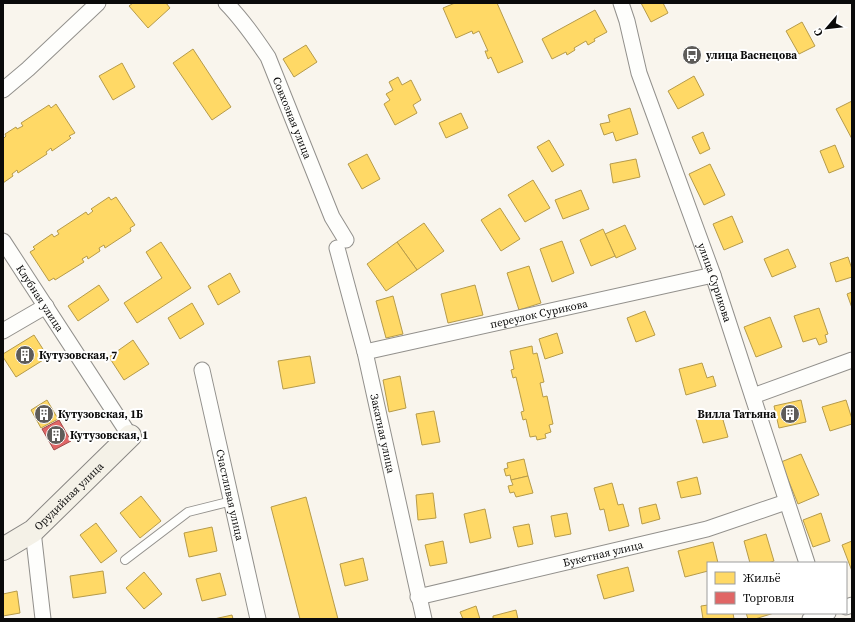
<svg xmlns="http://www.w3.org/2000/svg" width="855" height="622" font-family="'Source Serif 4',serif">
	<rect width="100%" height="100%" fill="#f9f5ed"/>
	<g fill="#ffd966" stroke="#b69b4a">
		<polygon points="133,3 166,3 170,8 148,28 129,6"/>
		<polygon points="455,3 497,3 523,62 498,73 491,57 488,59 485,51 488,51 479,31 473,34 472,31 456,38 443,8"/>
		<polygon points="641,3 663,3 668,13 651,22"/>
		<polygon points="595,10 607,32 594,39 595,41 588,45 586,41 574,48 575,50 567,55 566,52 552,59 542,39"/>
		<polygon points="802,22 815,46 799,54 786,31"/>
		<polygon points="306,45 317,62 294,77 283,59"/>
		<polygon points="193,49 231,107 212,120 173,63"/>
		<polygon points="122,63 135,87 113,100 99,76"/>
		<polygon points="694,76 704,95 678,109 668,91"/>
		<polygon points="398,77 402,85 411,80 421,100 413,105 417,113 395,125 384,104 390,100 386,94 393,90 389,82"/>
		<polygon points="852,101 852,139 836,109"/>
		<polygon points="56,104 75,133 69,136 71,138 52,151 51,148 46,152 47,154 18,173 17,170 12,174 13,176 3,183 3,139 6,136 5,134 16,127 17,129 23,126 21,123 49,105 51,108"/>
		<polygon points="630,108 638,134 616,141 613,132 604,135 600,124 610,122 608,115"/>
		<polygon points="461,113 468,128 446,138 439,123"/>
		<polygon points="703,132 710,149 700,154 692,137"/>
		<polygon points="549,140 564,165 552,172 537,147"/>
		<polygon points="835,145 844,167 829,173 820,151"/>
		<polygon points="367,154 380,179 362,189 348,164"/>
		<polygon points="636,159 640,177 613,183 610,164"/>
		<polygon points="710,164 725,195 704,205 689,174"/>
		<polygon points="533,180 550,208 525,222 508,195"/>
		<polygon points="581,190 589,209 563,219 555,200"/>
		<polygon points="109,197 111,200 116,197 135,225 130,228 131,231 105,248 104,245 99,248 100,251 88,259 87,256 82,259 84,262 55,280 54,278 49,281 30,252 35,249 33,247 52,234 54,237 59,234 57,231 86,212 88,215 93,211 91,209"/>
		<polygon points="500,208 520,239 501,251 481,220"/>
		<polygon points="732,216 743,242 724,250 713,224"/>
		<polygon points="424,223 444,251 417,270 397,242"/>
		<polygon points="625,225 636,249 616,258 605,234"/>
		<polygon points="603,229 615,256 591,266 580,240"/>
		<polygon points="562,241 574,273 552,282 540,249"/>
		<polygon points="161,242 191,288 137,323 124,303 162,278 146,252"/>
		<polygon points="397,242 417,270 386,291 367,264"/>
		<polygon points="788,249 796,267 772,277 764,259"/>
		<polygon points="848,257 852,269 852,277 836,282 830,263"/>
		<polygon points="529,266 541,303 519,310 507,273"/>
		<polygon points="230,273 240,292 218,305 208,286"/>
		<polygon points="99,285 109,300 78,321 68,306"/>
		<polygon points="475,285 483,315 448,323 441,294"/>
		<polygon points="852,292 852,308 847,294"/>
		<polygon points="393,296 403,334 386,338 376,301"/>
		<polygon points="192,303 204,324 180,339 168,318"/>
		<polygon points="819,308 828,334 825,335 827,342 819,345 816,338 803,342 794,316"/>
		<polygon points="645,311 655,335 636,342 627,318"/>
		<polygon points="770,317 782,347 756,357 744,327"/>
		<polygon points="557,333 563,353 545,359 539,339"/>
		<polygon points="34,335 48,357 16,377 3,357 3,354"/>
		<polygon points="133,340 149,364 124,380 109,357"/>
		<polygon points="532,346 533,354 537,353 544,382 540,383 543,397 547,396 553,424 549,425 551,432 545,434 546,438 537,440 536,436 530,437 526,419 523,420 521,412 524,411 516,377 513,378 511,370 514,369 510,351"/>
		<polygon points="310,356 315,383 283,389 278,361"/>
		<polygon points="702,363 707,378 713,376 716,386 686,395 679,369"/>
		<polygon points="400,376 406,408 389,412 383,380"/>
		<polygon points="47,400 58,419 41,428 31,410"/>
		<polygon points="801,400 806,422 779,428 774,406"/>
		<polygon points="846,400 852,419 852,424 830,431 822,407"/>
		<polygon points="434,411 440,442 422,445 416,414"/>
		<polygon points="721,413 728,437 703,443 696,419"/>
		<polygon points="801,454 819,495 798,504 781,462"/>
		<polygon points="524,459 528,476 511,480 510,475 506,476 504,469 508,468 507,463"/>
		<polygon points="528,476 533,493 516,497 514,492 510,493 508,486 513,485 511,480"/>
		<polygon points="697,477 701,494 681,498 677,482"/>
		<polygon points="612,483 618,505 623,504 629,526 609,531 604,509 600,510 594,488"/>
		<polygon points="433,493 436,518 418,520 416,495"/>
		<polygon points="141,496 161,521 140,538 120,513"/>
		<polygon points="306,497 338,619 300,619 271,507"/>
		<polygon points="656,504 660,519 642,524 639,508"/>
		<polygon points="485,509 491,538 470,543 464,514"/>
		<polygon points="567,513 571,534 555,537 551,516"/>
		<polygon points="821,513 830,541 813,547 803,520"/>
		<polygon points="96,523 117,551 101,563 80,535"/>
		<polygon points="529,524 533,544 518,547 513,527"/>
		<polygon points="212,527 217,551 189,557 184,533"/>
		<polygon points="766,534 774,561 768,563 750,563 744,541"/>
		<polygon points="443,541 447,563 430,566 425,545"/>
		<polygon points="852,541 852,571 842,545"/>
		<polygon points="713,542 718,563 708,563 708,571 685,577 678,551"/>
		<polygon points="363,558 368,580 345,586 340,564"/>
		<polygon points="628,567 634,591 604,599 597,575"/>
		<polygon points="103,571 106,593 73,598 70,576"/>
		<polygon points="144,572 162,594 144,609 126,588"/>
		<polygon points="220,573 226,595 202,601 196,579"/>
		<polygon points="17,591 20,613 3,616 3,594"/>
		<polygon points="708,605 708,613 733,613 734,619 703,619 701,606"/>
		<polygon points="476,606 480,619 463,619 460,612"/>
		<polygon points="516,610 518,619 493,619 493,616"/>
		<polygon points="746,613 774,613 755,619 748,619"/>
		<polygon points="232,615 233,619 214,619"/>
	</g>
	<polygon fill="#e06666" stroke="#a04a4a" points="59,420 71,441 54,450 42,429"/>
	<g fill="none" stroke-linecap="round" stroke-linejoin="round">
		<g stroke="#92908c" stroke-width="10">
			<polyline id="lane" points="125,560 188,512 232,501"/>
		</g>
		<g stroke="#92908c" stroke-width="17">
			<g id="street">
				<path id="s1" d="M226,3C242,19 255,38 268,57L332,217L346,240"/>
				<path id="s2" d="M621,3L627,21L639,73L713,275L807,563"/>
				<polyline points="3,90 28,69 98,3"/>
				<path id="s3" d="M3,241L130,436"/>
				<path id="s4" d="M337,248L365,352L424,619"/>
				<polyline points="3,331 46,306"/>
				<path id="s5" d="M365,352L713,275"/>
				<path id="s6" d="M202,370L258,619"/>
				<polyline points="753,396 852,360"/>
				<polyline points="33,531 43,619"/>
				<path id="s7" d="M418,597L707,529L786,502"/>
				<polyline points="846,607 852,605"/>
				<polyline points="810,619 828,613"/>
			</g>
		</g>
		<g stroke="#888683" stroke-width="24">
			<g id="secondary">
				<path id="s8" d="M3,549L33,531L130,436"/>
			</g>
		</g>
		<use href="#lane" stroke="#fefefc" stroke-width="8"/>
		<use href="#street" stroke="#fefefc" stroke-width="15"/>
		<use href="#secondary" stroke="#f4f1e7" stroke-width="22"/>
	</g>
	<defs>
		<g id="bus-disc" transform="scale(1)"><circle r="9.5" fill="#5e5c59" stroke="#fff"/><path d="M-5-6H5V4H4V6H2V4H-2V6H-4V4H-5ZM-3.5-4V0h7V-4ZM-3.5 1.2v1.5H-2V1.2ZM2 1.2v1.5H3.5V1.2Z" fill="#fff"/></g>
		<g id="building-disc" transform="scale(1)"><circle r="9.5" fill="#5e5c59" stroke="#fff"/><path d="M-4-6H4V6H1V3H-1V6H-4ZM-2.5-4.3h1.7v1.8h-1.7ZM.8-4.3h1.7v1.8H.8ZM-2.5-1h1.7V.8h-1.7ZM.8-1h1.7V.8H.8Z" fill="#fff"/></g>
	</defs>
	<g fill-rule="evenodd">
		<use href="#bus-disc" x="692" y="55"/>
		<use href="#building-disc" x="25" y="355"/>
		<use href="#building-disc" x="44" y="414"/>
		<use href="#building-disc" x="790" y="414"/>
		<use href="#building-disc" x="56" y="435"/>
	</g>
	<g text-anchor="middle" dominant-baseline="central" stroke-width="4" stroke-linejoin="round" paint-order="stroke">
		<g font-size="11" font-weight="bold" fill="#0a0a0a" stroke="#fff" text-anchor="start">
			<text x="706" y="55">улица Васнецова</text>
			<text x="39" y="355">Кутузовская, 7</text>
			<text x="58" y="414">Кутузовская, 1Б</text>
			<text x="776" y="414" text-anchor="end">Вилла Татьяна</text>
			<text x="70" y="435">Кутузовская, 1</text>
		</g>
		<g font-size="11" fill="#0a0a0a" stroke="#fff">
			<text stroke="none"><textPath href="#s1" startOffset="134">Совхозная улица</textPath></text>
			<text stroke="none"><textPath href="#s2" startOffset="295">улица Сурикова</textPath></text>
			<text stroke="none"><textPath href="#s3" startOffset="68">Клубная улица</textPath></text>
			<text stroke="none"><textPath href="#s5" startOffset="178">переулок Сурикова</textPath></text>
			<text stroke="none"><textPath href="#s4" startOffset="191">Закатная улица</textPath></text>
			<text stroke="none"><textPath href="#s6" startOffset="128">Счастливая улица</textPath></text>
			<text stroke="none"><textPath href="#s8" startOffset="85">Орудийная улица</textPath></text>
			<text stroke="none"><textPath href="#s7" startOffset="190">Букетная улица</textPath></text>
		</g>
	</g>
	<rect width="855" height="622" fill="none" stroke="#0a0a0a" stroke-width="8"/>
	<rect x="707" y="562" width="140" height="52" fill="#ffffff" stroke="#9d9d9d"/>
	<rect x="715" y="572" width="20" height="12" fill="#ffd966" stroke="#9d9d9d"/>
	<text x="743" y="582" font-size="12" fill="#0a0a0a">Жильё</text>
	<rect x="715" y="592" width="20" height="12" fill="#e06666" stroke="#9d9d9d"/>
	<text x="743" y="602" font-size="12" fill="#0a0a0a">Торговля</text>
	<g transform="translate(827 28) rotate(242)" stroke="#ffffff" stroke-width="3" paint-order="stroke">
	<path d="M0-3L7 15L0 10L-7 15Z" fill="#0a0a0a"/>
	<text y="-6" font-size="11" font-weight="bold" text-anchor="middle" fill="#0a0a0a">С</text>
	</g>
</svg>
